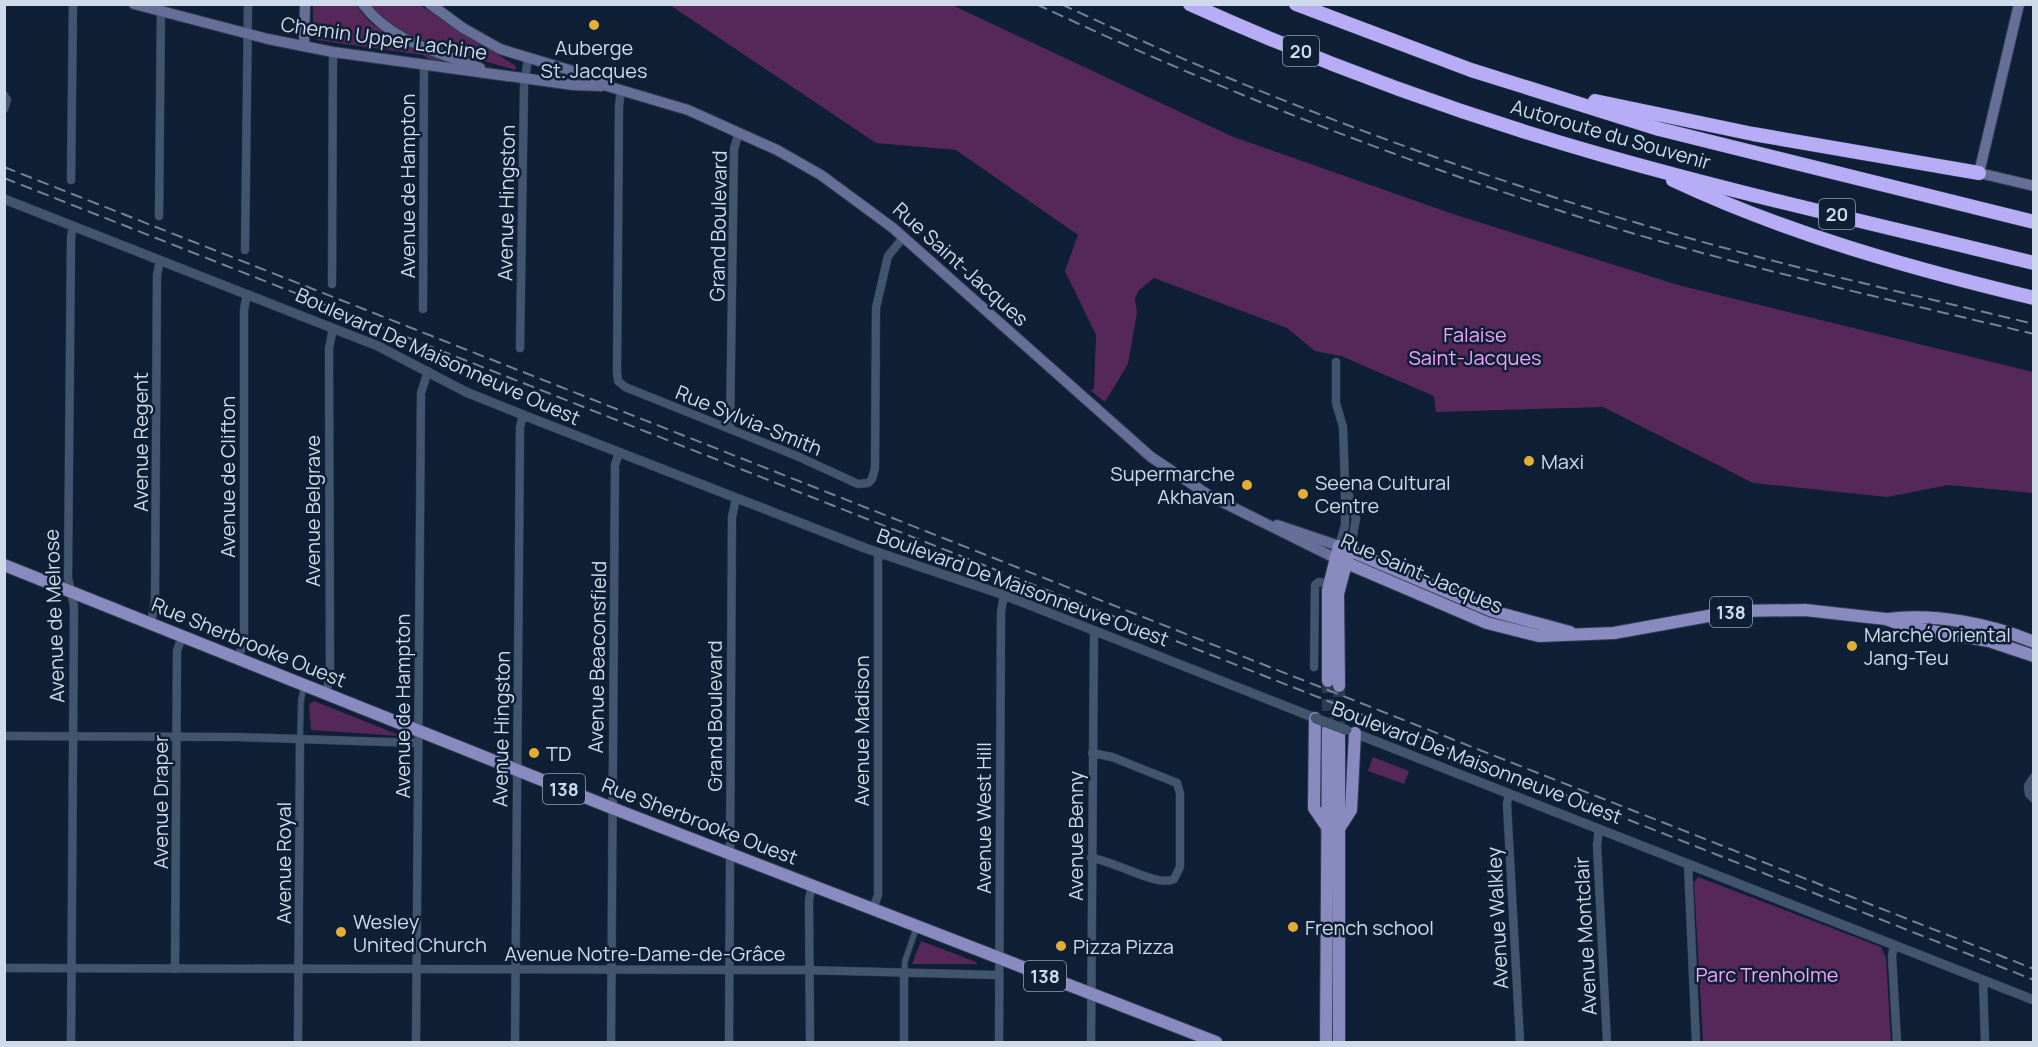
<svg xmlns="http://www.w3.org/2000/svg" width="2038" height="1047" font-family="Manrope,sans-serif">
	<rect width="100%" height="100%" fill="#0e1f36"/>
	<g fill="#562859">
		<path d="M313,5H356C382,43 423,52 465,66L430,60L423,55L317,40L313,32Z"/>
		<path d="M369,5H420L516,66L515,70C464,54 407,44 369,5Z"/>
		<polygon points="670,5 952,5 1231,136 1453,214 1678,285 2033,372 2033,493 1949,485 1887,497 1753,483 1603,407 1436,412 1434,396 1341,356 1315,351 1287,328 1154,278 1138,291 1135,299 1137,313 1128,364 1105,402 1091,391 1094,388 1096,335 1065,271 1078,235 956,150 876,143"/>
		<polygon points="314,701 399,735 400,736 311,730 309,704"/>
		<polygon points="1373,757 1409,771 1404,784 1368,771"/>
		<polygon points="1698,877 1881,947 1886,958 1891,1042 1703,1042 1694,883"/>
		<polygon points="921,941 976,962 977,964 912,964"/>
	</g>
	<g fill="none" stroke-linecap="round" stroke-linejoin="round">
		<g stroke="#2b3b51" stroke-width="12" stroke-dasharray="12 6" stroke-linecap="butt">
			<polyline points="1328,729 1328,681"/>
			<polyline points="1339,733 1339,686"/>
		</g>
		<g stroke="#323b4d" stroke-width="7">
			<g id="pedestrian">
				<polyline points="300,739 301,700 304,685"/>
				<polyline points="904,973 905,961 917,926"/>
			</g>
		</g>
		<g stroke="#323b4d" stroke-width="9">
			<g id="minor">
				<polyline points="621,90 619,106 617,372 618,381 625,387 797,456 858,484 868,483 872,479 875,468 876,308 888,256 903,238"/>
				<polyline points="4,95 7,100 4,109"/>
				<polyline points="71,180 73,4"/>
				<polyline points="159,216 161,4"/>
				<polyline points="245,250 248,4"/>
				<polyline points="332,284 333,52"/>
				<polyline points="423,309 424,64"/>
				<polyline points="520,348 524,86 528,59"/>
				<polyline points="1336,362 1336,403 1343,427 1345,484 1345,525 1339,546"/>
				<polyline points="730,429 734,149 739,132"/>
				<polyline points="1347,489 1356,519 1350,550"/>
				<polyline points="151,624 155,600 157,275 160,260"/>
				<polyline points="238,659 244,640 244,310 247,294"/>
				<polyline points="1314,667 1315,585 1319,582 1329,583"/>
				<polyline points="326,694 330,675 329,349 333,328"/>
				<polyline points="4,736 237,737 417,743"/>
				<polyline points="2034,777 2028,786 2029,794 2034,799"/>
				<polyline points="1509,793 1507,804 1520,1042"/>
				<polyline points="1599,829 1597,845 1607,1042"/>
				<path d="M1091,858C1113,860 1158,888 1174,879L1180,867V793L1177,783L1112,757L1092,753"/>
				<polyline points="1688,864 1696,1042"/>
				<polyline points="873,909 878,895 878,553"/>
				<polyline points="1894,946 1892,956 1897,1042"/>
				<polyline points="4,968 804,970 997,975"/>
				<polyline points="175,969 177,651 182,636"/>
				<polyline points="904,974 904,1042"/>
				<polyline points="1983,980 1985,1042"/>
				<polyline points="71,1042 74,606 68,578 71,238 73,226"/>
				<polyline points="298,1042 300,739"/>
				<polyline points="416,1042 421,393 428,371"/>
				<polyline points="515,1042 520,427 523,415"/>
				<polyline points="611,1042 615,465 619,453"/>
				<polyline points="729,1042 732,517 736,499"/>
				<polyline points="810,1042 809,900 812,886"/>
				<polyline points="999,1042 1001,612 1004,595"/>
				<polyline points="1091,1042 1094,631"/>
			</g>
		</g>
		<g stroke="#323b4d" stroke-width="10">
			<g id="tertiary">
				<polyline points="4,199 378,346 466,392 523,415 865,548 1004,595 1315,718"/>
				<polyline points="1352,732 2034,1000"/>
			</g>
		</g>
		<g stroke="#323b4d" stroke-width="12">
			<g id="secondary">
				<polyline points="134,4 268,39 333,52 573,85 601,86"/>
				<path d="M363,4C391,42 438,52 480,68"/>
				<polyline points="430,4 463,28 500,49 576,72 607,86 688,110 777,150 821,175 893,228 1151,457 1210,496 1335,558"/>
				<polyline points="2019,4 1979,173 2034,186"/>
				<polyline points="304,46 305,4"/>
				<polyline points="1277,525 1339,546"/>
			</g>
		</g>
		<g stroke="#323b4d" stroke-width="14">
			<g id="primary">
				<polyline points="1335,558 1487,623 1539,636 1614,633 1736,611 1805,610 1886,619 1908,627 1989,641 2034,656"/>
				<polyline points="4,565 612,808 1216,1042"/>
				<path d="M1888,619C1935,613 1990,624 2034,642"/>
				<polyline points="1328,681 1328,590 1339,546 1492,611 1570,632"/>
				<polyline points="1339,686 1338,594 1348,556"/>
				<polyline points="1315,718 1314,808 1327,827"/>
				<polyline points="1340,827 1351,810 1355,733"/>
				<polyline points="1326,1042 1328,729"/>
				<polyline points="1339,1042 1339,733"/>
			</g>
		</g>
		<g stroke="#323b4d" stroke-width="15">
			<g id="motorway">
				<path d="M1190,4C1323,64 1459,114 1599,154C1742,195 1889,227 2034,263"/>
				<polyline points="1296,4 1471,70 1659,129 2034,222"/>
				<polyline points="1595,101 1753,134 1979,173"/>
				<path d="M1673,180C1788,234 1910,268 2034,298"/>
			</g>
		</g>
		<use href="#pedestrian" stroke="#42556f" stroke-width="5"/>
		<use href="#minor" stroke="#42556f" stroke-width="8"/>
		<use href="#tertiary" stroke="#42556f" stroke-width="9"/>
		<use href="#secondary" stroke="#656f98" stroke-width="10"/>
		<use href="#primary" stroke="#888ac0" stroke-width="12"/>
		<use href="#motorway" stroke="#b7adf6" stroke-width="14"/>
		<g stroke="#748395" stroke-width="2" stroke-dasharray="12 6" stroke-linecap="butt">
			<path d="M1036,4C1225,93 1419,168 1618,229C1755,270 1895,301 2034,334"/>
			<path d="M1061,4C1253,94 1451,168 1654,228C1779,265 1906,293 2034,324"/>
			<polyline points="4,167 2034,969"/>
			<polyline points="4,178 2034,980"/>
		</g>
		<g stroke="#323b4d" stroke-width="10" stroke-linecap="butt">
			<polyline id="tertiary-bridge" points="1315,718 1347,730"/>
		</g>
		<use href="#tertiary-bridge" stroke="#42556f" stroke-width="9"/>
	</g>
	<g fill="#e4ae35" stroke="#0e1f36" stroke-width="2">
		<circle cx="594" cy="25" r="6"/>
		<circle cx="1529" cy="461" r="6"/>
		<circle cx="1247" cy="485" r="6"/>
		<circle cx="1303" cy="494" r="6"/>
		<circle cx="1852" cy="646" r="6"/>
		<circle cx="534" cy="753" r="6"/>
		<circle cx="1293" cy="927" r="6"/>
		<circle cx="341" cy="932" r="6"/>
		<circle cx="1061" cy="946" r="6"/>
	</g>
	<g text-anchor="middle" dominant-baseline="central" stroke-width="5" stroke-linejoin="round" paint-order="stroke">
		<g fill="#0e1f36" stroke="#95a3b4" stroke-width="1.5">
			<rect x="1283" y="36" width="36" height="30" rx="4.5"/>
			<rect x="1819" y="199" width="36" height="30" rx="4.5"/>
			<rect x="1710" y="597" width="42" height="30" rx="4.5"/>
			<rect x="543" y="774" width="42" height="30" rx="4.5"/>
			<rect x="1024" y="961" width="42" height="30" rx="4.5"/>
		</g>
		<g font-size="18" font-weight="bold" fill="#cfdbea">
			<text x="1301" y="51">20</text>
			<text x="1837" y="214">20</text>
			<text x="1731" y="612">138</text>
			<text x="564" y="789">138</text>
			<text x="1045" y="976">138</text>
		</g>
		<g font-size="20" fill="#cfdbea" stroke="#0e1f36">
			<text transform="translate(384 38) rotate(8)">Chemin Upper Lachine</text>
			<text transform="translate(1611 134) rotate(16)">Autoroute du Souvenir</text>
			<text transform="translate(407 186) rotate(-90)">Avenue de Hampton</text>
			<text transform="translate(506 203) rotate(-89)">Avenue Hingston</text>
			<text transform="translate(718 226) rotate(-89)">Grand Boulevard</text>
			<text transform="translate(961 264) rotate(42)">Rue Saint-Jacques</text>
			<text transform="translate(438 356) rotate(24)">Boulevard De Maisonneuve Ouest</text>
			<text transform="translate(749 420) rotate(22)">Rue Sylvia-Smith</text>
			<text transform="translate(140 442) rotate(-90)">Avenue Regent</text>
			<text transform="translate(227 477) rotate(-90)">Avenue de Clifton</text>
			<text transform="translate(312 511) rotate(-90)">Avenue Belgrave</text>
			<text transform="translate(1422 573) rotate(23)">Rue Saint-Jacques</text>
			<text transform="translate(1023 587) rotate(20)">Boulevard De Maisonneuve Ouest</text>
			<text transform="translate(54 616) rotate(-92)">Avenue de Melrose</text>
			<text transform="translate(249 642) rotate(22)">Rue Sherbrooke Ouest</text>
			<text transform="translate(597 657) rotate(-89)">Avenue Beaconsfield</text>
			<text transform="translate(402 706) rotate(-90)">Avenue de Hampton</text>
			<text transform="translate(714 716) rotate(-90)">Grand Boulevard</text>
			<text transform="translate(501 729) rotate(-89)">Avenue Hingston</text>
			<text transform="translate(861 731) rotate(-90)">Avenue Madison</text>
			<text transform="translate(1477 762) rotate(21)">Boulevard De Maisonneuve Ouest</text>
			<text transform="translate(160 802) rotate(-90)">Avenue Draper</text>
			<text transform="translate(983 818) rotate(-90)">Avenue West Hill</text>
			<text transform="translate(700 821) rotate(21)">Rue Sherbrooke Ouest</text>
			<text transform="translate(1075 836) rotate(-90)">Avenue Benny</text>
			<text transform="translate(283 863) rotate(-90)">Avenue Royal</text>
			<text transform="translate(1497 918) rotate(-93)">Avenue Walkley</text>
			<text transform="translate(1585 936) rotate(-93)">Avenue Montclair</text>
			<text x="645" y="953">Avenue Notre-Dame-de-Grâce</text>
		</g>
		<g font-size="20" fill="#cfdbea" stroke="#0e1f36" text-anchor="start">
			<text x="594" y="47" text-anchor="middle">Auberge<tspan x="594" dy="23">St. Jacques</tspan></text>
			<text x="1541" y="461">Maxi</text>
			<text x="1235" y="473" text-anchor="end">Supermarche<tspan x="1235" dy="23">Akhavan</tspan></text>
			<text x="1315" y="482">Seena Cultural<tspan x="1315" dy="23">Centre</tspan></text>
			<text x="1864" y="634">Marché Oriental<tspan x="1864" dy="23">Jang-Teu</tspan></text>
			<text x="546" y="753">TD</text>
			<text x="353" y="921">Wesley<tspan x="353" dy="23">United Church</tspan></text>
			<text x="1305" y="927">French school</text>
			<text x="1073" y="946">Pizza Pizza</text>
		</g>
		<g font-size="20" fill="#f4a2fa" stroke="#0e1f36">
			<text x="1475" y="334">Falaise<tspan x="1475" dy="23">Saint-Jacques</tspan></text>
			<text x="1767" y="974">Parc Trenholme</text>
		</g>
	</g>
	<rect width="2038" height="1047" fill="none" stroke="#cfdbea" stroke-width="12"/>
</svg>
